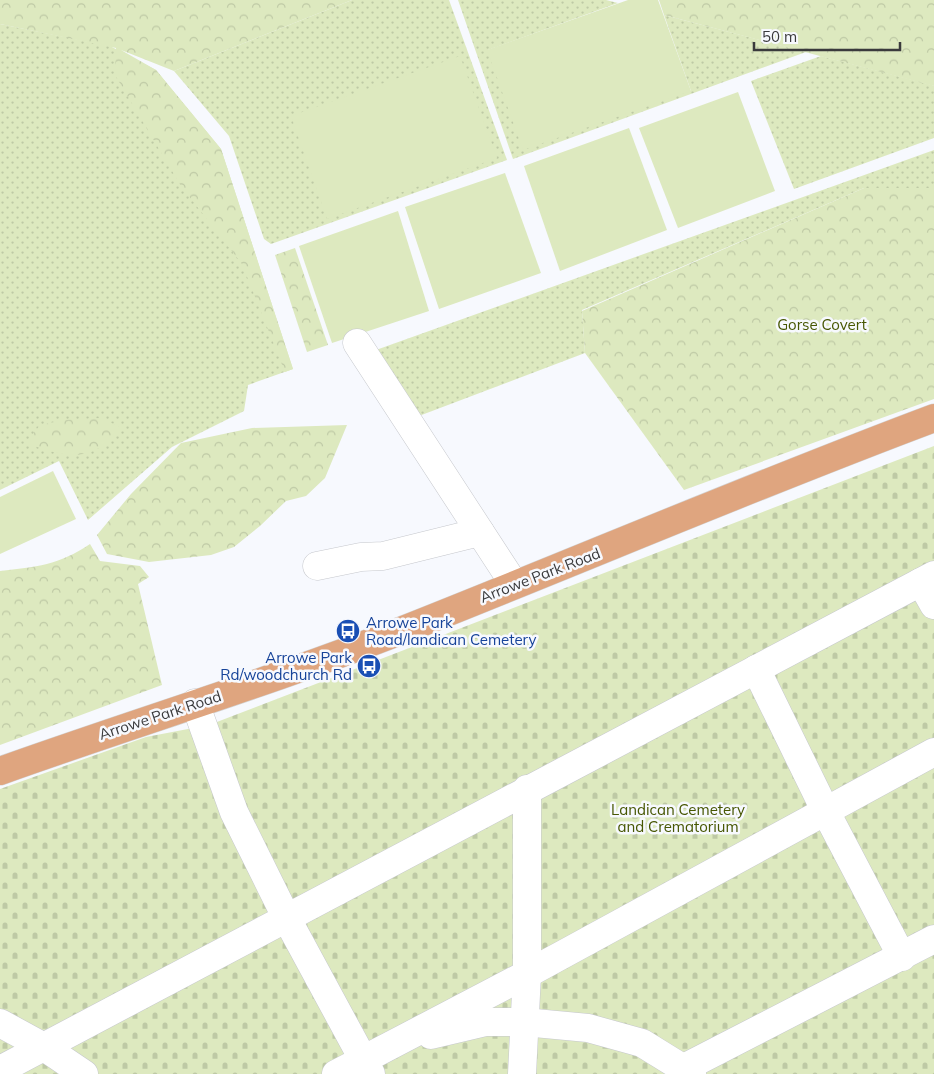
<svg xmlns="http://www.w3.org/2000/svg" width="934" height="1074" font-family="Mulish,sans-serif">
	<defs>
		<pattern id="grass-dots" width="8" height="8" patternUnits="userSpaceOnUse" patternTransform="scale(1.25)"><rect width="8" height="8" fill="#dde9bf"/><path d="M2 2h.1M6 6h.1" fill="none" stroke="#bec9a5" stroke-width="1.8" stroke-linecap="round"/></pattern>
		<pattern id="forest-crowns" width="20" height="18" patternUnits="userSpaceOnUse" patternTransform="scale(1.25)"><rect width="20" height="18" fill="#dde9bf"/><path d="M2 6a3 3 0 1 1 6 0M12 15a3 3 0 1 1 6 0" fill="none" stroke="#bec9a5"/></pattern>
		<pattern id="cemetery-stones" width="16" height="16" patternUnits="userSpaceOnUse" patternTransform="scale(1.25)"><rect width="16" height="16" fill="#dde9bf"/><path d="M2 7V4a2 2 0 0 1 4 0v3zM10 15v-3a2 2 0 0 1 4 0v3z" fill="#bec9a5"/></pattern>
	</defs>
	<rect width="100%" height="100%" fill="#f7f9fe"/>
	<g fill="url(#grass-dots)">
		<polygon points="352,0 449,0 507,160 271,244 264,239 229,136 174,71"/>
		<polygon points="458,0 606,0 618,3 488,50 691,91 664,15 806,52 513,159"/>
		<polygon points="0,24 110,46 156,70 221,149 293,369 248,385 244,411 172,447 88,520 59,461 0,490"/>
		<polygon points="821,56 932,85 934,86 934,138 794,189 751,81"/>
		<polygon points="934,150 934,188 864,188 582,310 585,353 411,419 376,350"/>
	</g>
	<g fill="url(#forest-crowns)">
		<polygon points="0,0 352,0 174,71 121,50 156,70 221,149 293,369 285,372 242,264 181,186 115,75 116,48 0,24"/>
		<polygon points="659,0 934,0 934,86 664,15"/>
		<polygon points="864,188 934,188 934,399 684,490 585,353 582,311"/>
		<polygon points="295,248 328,345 307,352 275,255"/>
		<path d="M101,418L122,428C91,464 67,458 26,443L40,425L64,420Z"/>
		<polygon points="347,425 325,478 306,496 286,501 260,526 234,547 211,555 149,562 107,554 97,535 131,494 181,443 252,428"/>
		<path d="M90,544L100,561L140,566L149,577L138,584L162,685L0,745V571C36,567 59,565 90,544Z"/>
	</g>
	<polygon fill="url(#cemetery-stones)" points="934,446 934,1074 0,1074 0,789 146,737 209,725"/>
	<g fill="#dde9bf">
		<polygon points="628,0 658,0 691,91 523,150 487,50"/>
		<polygon points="460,56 497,158 327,219 291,116"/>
		<polygon points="738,92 775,191 678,228 639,128"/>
		<polygon points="629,128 667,230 560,271 524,166"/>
		<polygon points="505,173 541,273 439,309 405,207"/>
		<polygon points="398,211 429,311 332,343 299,246"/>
		<polygon points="53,471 76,519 0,554 0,497"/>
	</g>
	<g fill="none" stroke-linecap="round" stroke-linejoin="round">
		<g stroke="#c6c8cd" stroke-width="29">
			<g id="minor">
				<polyline points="357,343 514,584"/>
				<polyline points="317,566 361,557 383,556 480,532"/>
				<polyline points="921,582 934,605"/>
				<polyline points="756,669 826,812 902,957"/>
				<polyline points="195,703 234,812 286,917 371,1074"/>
				<polyline points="0,1023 44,1047 84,1074"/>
				<polyline points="431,1035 486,1022 524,1022 588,1028 642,1043 692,1074"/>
				<polyline points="0,1070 934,575"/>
				<polyline points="336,1074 527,974 934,752"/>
				<polyline points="522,1074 527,974 527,789"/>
				<polyline points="680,1074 684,1068 934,939"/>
			</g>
		</g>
		<g stroke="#d4d4d4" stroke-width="29">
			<path id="major" d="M0,771C134,723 270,682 403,630C580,560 755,485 934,418"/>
		</g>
		<use href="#minor" stroke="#fff" stroke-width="28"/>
		<use href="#major" stroke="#dfa57f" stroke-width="28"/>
	</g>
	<defs>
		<g id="bus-disc" transform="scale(1.25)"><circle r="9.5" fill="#1a4fb4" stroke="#f7f9fe"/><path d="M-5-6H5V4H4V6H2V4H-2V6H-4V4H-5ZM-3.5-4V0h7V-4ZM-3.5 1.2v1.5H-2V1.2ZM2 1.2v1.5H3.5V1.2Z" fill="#fff"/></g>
	</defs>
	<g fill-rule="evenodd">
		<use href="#bus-disc" x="348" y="631"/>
		<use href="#bus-disc" x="369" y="666"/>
	</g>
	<g text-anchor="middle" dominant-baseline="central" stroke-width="5" stroke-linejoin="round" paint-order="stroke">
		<g font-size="15" fill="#475703" stroke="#f7f9fe">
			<text x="822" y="324">Gorse Covert</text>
			<text x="678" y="809">Landican Cemetery<tspan x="678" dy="17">and Crematorium</tspan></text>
		</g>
		<g font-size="15" fill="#3a3a3c" stroke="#f7f9fe">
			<text transform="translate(540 575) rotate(-21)">Arrowe Park Road</text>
			<text transform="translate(160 715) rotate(-18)">Arrowe Park Road</text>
		</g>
		<g font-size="15" fill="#164399" stroke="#f7f9fe" text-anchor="start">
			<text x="366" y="622">Arrowe Park<tspan x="366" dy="17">Road/landican Cemetery</tspan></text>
			<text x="352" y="657" text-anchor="end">Arrowe Park<tspan x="352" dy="17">Rd/woodchurch Rd</tspan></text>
		</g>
	</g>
	<path d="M754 42v8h146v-8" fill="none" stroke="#3a3a3c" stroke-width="2.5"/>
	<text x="762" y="42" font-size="15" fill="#3a3a3c" stroke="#f7f9fe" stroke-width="4" paint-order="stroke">50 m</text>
</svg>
